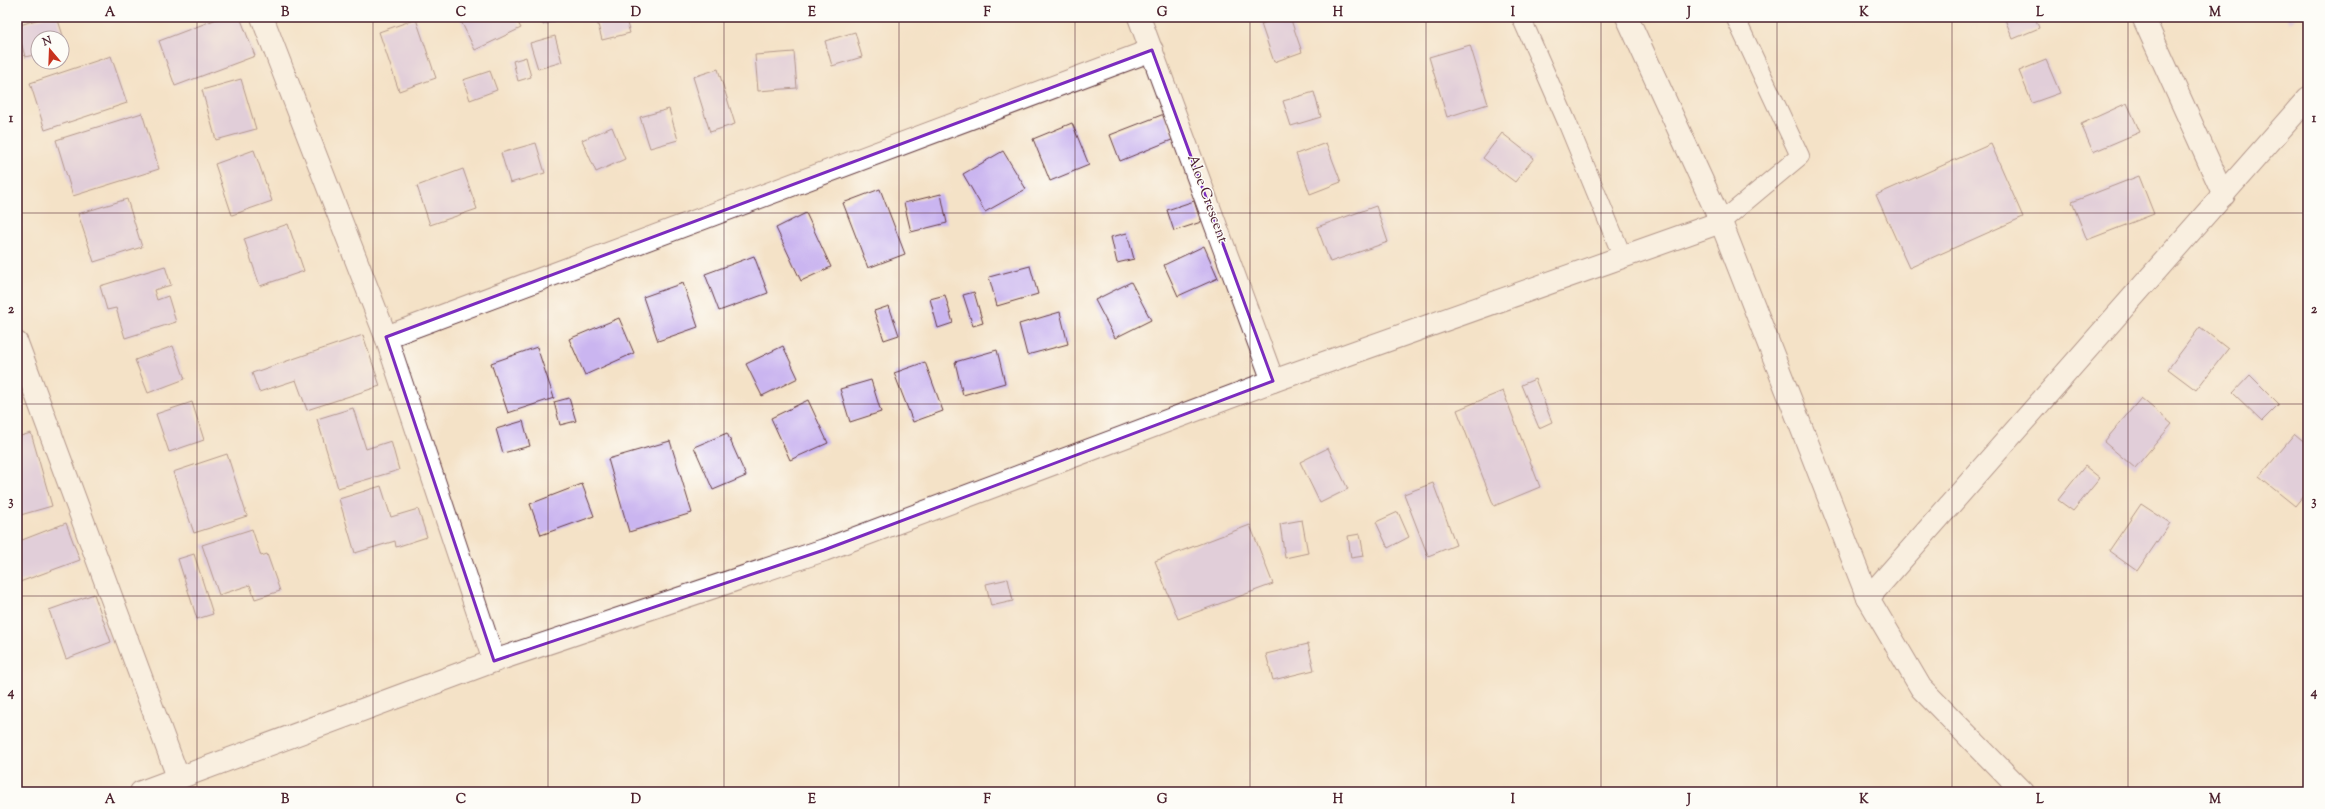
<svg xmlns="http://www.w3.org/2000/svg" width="2325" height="809" font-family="'Sorts Mill Goudy',serif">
	<rect width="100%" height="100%" fill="#fdfcf7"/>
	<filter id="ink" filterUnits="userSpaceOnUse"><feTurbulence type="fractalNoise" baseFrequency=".025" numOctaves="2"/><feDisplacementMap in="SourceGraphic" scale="8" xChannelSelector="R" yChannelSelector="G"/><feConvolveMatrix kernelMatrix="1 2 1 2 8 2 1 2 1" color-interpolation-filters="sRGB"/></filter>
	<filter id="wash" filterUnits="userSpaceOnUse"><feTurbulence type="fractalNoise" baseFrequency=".012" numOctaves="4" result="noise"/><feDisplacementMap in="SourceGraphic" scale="16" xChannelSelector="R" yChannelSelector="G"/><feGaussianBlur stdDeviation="0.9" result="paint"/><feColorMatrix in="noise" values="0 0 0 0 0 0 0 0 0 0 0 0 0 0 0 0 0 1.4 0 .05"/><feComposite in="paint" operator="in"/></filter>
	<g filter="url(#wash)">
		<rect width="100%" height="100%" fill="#f4e2c7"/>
		<g id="blocks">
			<g fill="#cab5f0">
				<polygon points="45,17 57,17 66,45 62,46 62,38 38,38 38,54 25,57 17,26"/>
				<polygon points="222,17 240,17 255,56 175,86 159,41"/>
				<polygon points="459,17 515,17 521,28 475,50"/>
				<polygon points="540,17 565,17 543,25"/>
				<polygon points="596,17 625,17 630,33 602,40"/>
				<polygon points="1280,17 1290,17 1302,52 1274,62 1261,24"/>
				<polygon points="2004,17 2035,17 2039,28 2013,39"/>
				<polygon points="2286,17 2297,17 2290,22"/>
				<polygon points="416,19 436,78 399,91 379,32"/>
				<polygon points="855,32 862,57 832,66 825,41"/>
				<polygon points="555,36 562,62 538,69 530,43"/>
				<polygon points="1470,45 1488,104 1447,117 1429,57"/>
				<polygon points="794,52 797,88 758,91 755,55"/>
				<polygon points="111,56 127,103 45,130 30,83"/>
				<polygon points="526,57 531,77 518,81 513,61"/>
				<polygon points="2046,60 2060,93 2032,103 2019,71"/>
				<polygon points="718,69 735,124 710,132 693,77"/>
				<polygon points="490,71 497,90 470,100 463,80"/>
				<polygon points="241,79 256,129 216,140 202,90"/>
				<polygon points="1314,92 1321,117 1291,126 1283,101"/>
				<polygon points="2127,103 2140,132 2093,152 2081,124"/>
				<polygon points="669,109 678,140 650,148 640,117"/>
				<polygon points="142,113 159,169 73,196 56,140"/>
				<polygon points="1164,114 1174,139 1120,161 1110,135"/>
				<polygon points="1072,123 1089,165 1050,181 1033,139"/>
				<polygon points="612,127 625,159 596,172 582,140"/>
				<polygon points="1502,133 1534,158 1515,182 1483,158"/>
				<polygon points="536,143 545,173 510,183 501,153"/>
				<polygon points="1326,143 1341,182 1310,194 1296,154"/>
				<polygon points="1991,144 2023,217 1909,268 1876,195"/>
				<polygon points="254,150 272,201 232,215 215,164"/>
				<polygon points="1003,151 1026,189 985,212 963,174"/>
				<polygon points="463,169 477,209 430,225 417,186"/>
				<polygon points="2139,176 2154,214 2087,240 2072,202"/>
				<polygon points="880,189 905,254 868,268 843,203"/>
				<polygon points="941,194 947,223 911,232 904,203"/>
				<polygon points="127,199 142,247 94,262 78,214"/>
				<polygon points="1194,201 1201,222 1174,231 1167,210"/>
				<polygon points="1376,206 1388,242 1330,262 1317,227"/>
				<polygon points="806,213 831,267 801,281 776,228"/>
				<polygon points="288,224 304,271 260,286 244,239"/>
				<polygon points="1127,233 1134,259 1117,263 1111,237"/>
				<polygon points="1204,246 1218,278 1178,296 1164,265"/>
				<polygon points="754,256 768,293 719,311 705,274"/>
				<polygon points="165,266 171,285 154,290 157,300 168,296 176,322 125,338 116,308 107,310 100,286"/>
				<polygon points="1030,266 1038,294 997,306 989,277"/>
				<polygon points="1131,282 1151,320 1115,338 1095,300"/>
				<polygon points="683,283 698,327 658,341 643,297"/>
				<polygon points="974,292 983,323 973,326 963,295"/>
				<polygon points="945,295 953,323 938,328 930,299"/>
				<polygon points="889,306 899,335 884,340 874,311"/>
				<polygon points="1060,312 1068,344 1027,355 1019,324"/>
				<polygon points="619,318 634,353 585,375 569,339"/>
				<polygon points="2200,327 2228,349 2196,390 2168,369"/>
				<polygon points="363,335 380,386 307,410 296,380 259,392 252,373"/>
				<polygon points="173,346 185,379 148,393 135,360"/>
				<polygon points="783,346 798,378 762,396 746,364"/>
				<polygon points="537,347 554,398 508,413 491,363"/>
				<polygon points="997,350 1005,383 963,395 955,362"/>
				<polygon points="925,362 943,411 913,422 894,373"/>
				<polygon points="2250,375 2279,404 2262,421 2233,393"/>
				<polygon points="1535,379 1552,422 1539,428 1521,385"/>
				<polygon points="871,380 881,412 850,422 840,389"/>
				<polygon points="1503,391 1540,487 1494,506 1457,410"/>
				<polygon points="569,398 576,421 560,425 554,402"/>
				<polygon points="2141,398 2172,424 2135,468 2104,442"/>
				<polygon points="808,400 828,443 790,460 771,418"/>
				<polygon points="192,402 204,440 169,452 156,414"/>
				<polygon points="353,408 366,449 391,441 399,470 338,488 317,419"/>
				<polygon points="523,421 530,446 503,453 496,429"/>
				<polygon points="31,433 52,506 17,516 17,437"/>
				<polygon points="727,433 746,476 713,490 694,447"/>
				<polygon points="2295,434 2308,445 2308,490 2295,506 2259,477"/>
				<polygon points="670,441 692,513 629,532 608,459"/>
				<polygon points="1328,448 1348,489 1320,503 1300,462"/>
				<polygon points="227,454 247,516 194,533 173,472"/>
				<polygon points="2085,466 2100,478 2073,511 2058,500"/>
				<polygon points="1433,483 1456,545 1428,556 1404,494"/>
				<polygon points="582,484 594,516 541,535 530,504"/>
				<polygon points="381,486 391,517 418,509 427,537 396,547 395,541 355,553 339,499"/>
				<polygon points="2141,504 2170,523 2137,571 2109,551"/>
				<polygon points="1398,512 1409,537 1388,548 1376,522"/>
				<polygon points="1302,520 1308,553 1285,558 1280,524"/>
				<polygon points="66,523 80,560 17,583 17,542"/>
				<polygon points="1250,525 1273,584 1178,619 1155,561"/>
				<polygon points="252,529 261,556 267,554 280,591 255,599 250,585 219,595 202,545"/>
				<polygon points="1360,534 1364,556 1351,558 1348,536"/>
				<polygon points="194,554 213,614 197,619 178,559"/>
				<polygon points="1008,579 1013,601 991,606 986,584"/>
				<polygon points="94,594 111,642 66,659 49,610"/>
				<polygon points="1308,644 1314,670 1273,680 1266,654"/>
			</g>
		</g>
	</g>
	<g filter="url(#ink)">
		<use href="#blocks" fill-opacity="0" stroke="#643c42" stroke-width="1"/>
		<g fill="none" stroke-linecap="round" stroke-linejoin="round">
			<g stroke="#643c42" stroke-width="20">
				<g id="service">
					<polyline points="1521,17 1567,122 1623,258"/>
					<polyline points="1721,222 1800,156 1735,17"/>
				</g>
			</g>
			<g stroke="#643c42" stroke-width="24">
				<g id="minor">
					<polyline points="262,17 386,337 494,661"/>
					<polyline points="1139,17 1273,381"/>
					<polyline points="1627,17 1721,222 1868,598 1921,688 2023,792"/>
					<polyline points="2143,17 2224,195"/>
					<polyline points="386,337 1152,50"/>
					<polyline points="17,343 178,777"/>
					<polyline points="1868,598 2308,98"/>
					<polyline points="141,792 494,661 824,550 1273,381 1721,222"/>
				</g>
			</g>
			<use href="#service" stroke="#fff" stroke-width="18"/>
			<use href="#minor" stroke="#fff" stroke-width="22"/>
		</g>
	</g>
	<path d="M0 0H2325V809H0ZM1152,50L1273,381L824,550L494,661L386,337Z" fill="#f4e2c7" fill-opacity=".55" fill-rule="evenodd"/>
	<path fill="none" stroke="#7b2cbf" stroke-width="3" stroke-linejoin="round" d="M1152,50L1273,381L824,550L494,661L386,337Z"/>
	<path fill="none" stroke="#4a1f2b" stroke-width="1" stroke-opacity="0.55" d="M197,17V792M373,17V792M548,17V792M724,17V792M899,17V792M1075,17V792M1250,17V792M1426,17V792M1601,17V792M1777,17V792M1952,17V792M2128,17V792M17,213H2308M17,404H2308M17,596H2308"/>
	<g text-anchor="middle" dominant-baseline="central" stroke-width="3" stroke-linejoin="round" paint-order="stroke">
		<g font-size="15" fill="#4a1f2b" stroke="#fdfcf7">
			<text transform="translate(1207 199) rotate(70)">Aloe Crescent</text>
		</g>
	</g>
	<rect width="2325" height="809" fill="none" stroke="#fdfcf7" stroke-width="44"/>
	<g transform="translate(50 50) rotate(341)"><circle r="19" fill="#fdfcf7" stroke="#b5a4a5"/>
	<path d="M0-3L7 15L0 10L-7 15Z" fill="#c8321e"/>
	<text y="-6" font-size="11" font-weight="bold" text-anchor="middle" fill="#4a1f2b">N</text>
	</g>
	<rect x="22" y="22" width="2281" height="765" fill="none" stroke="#4a1f2b" stroke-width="1.5"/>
	<g font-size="13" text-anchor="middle" font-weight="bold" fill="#4a1f2b">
		<text x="110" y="16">A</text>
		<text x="285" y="16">B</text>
		<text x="461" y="16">C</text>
		<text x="636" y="16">D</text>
		<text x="812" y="16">E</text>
		<text x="987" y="16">F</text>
		<text x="1162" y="16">G</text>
		<text x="1338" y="16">H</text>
		<text x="1513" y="16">I</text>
		<text x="1689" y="16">J</text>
		<text x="1864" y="16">K</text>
		<text x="2040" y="16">L</text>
		<text x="2215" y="16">M</text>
		<text x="11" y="122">1</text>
		<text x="2314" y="122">1</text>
		<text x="11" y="313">2</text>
		<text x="2314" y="313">2</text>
		<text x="11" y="505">3</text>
		<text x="2314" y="505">3</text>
		<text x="11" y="696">4</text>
		<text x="2314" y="696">4</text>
		<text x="110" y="803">A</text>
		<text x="285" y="803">B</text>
		<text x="461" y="803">C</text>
		<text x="636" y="803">D</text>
		<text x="812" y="803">E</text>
		<text x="987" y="803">F</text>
		<text x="1162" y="803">G</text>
		<text x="1338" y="803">H</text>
		<text x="1513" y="803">I</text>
		<text x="1689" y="803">J</text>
		<text x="1864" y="803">K</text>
		<text x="2040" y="803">L</text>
		<text x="2215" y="803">M</text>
	</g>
</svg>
